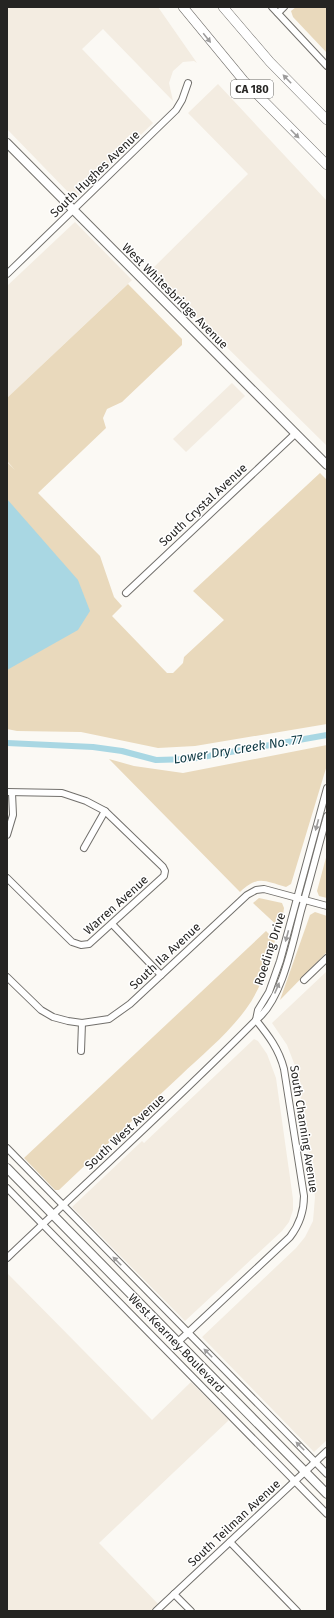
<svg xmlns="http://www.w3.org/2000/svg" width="334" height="1618" font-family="'Fira Sans',sans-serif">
	<rect width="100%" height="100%" fill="#fbf9f4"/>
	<g fill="#f3ece1">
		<polygon points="7,7 158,7 197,63 194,61 183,62 173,71 169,83 173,101 103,29 82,49 153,123 78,196 72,196 7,129"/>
		<polygon points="218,84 327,201 327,446 177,298 174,301 148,273 248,174 188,113"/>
		<polygon points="75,222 132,280 7,398 7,286"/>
		<polygon points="232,383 245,396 186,452 173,439"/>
		<polygon points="327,971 327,1440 314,1452 202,1337 296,1248 305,1237 313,1221 315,1197 297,1071 287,1045 272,1023"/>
		<polygon points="254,1039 258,1041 267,1054 276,1078 293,1199 293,1210 289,1222 282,1231 185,1321 72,1207 142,1141 144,1143"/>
		<polygon points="7,1273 152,1420 191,1382 229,1420 99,1543 161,1607 158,1611 7,1611"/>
	</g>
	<g fill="#e9d9bc">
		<polygon points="296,7 327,7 327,53 293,17 291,11"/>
		<polygon points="128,284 182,339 182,345 122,402 107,409 103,418 106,428 38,493 100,556 114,597 122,606 112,616 167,673 173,673 183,663 184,657 224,620 193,591 320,473 327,480 327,724 195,746 158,748 81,732 17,731 7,729 7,462 15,470 7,461 7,398"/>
		<path d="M327,745V765L291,884L286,887C264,881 258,875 240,892L109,759L134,766L183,773Z"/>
		<polygon points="327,854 327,898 319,896 317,891"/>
		<polygon points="259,898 282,903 284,908 281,929 253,903"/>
		<polygon points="315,912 327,916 327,952 280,1000 310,915"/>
		<path d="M266,931L275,940C269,965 261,988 246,1009C228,1034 202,1055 180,1076C139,1114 99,1152 59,1190H55L24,1158Z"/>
	</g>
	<polygon fill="#a9d7e3" points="7,499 78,580 90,611 78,630 7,670"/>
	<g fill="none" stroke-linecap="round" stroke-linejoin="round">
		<polyline stroke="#a9d7e3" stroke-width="6" points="7,743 93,747 122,751 156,760 191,759 327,735"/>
		<g stroke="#72706c" stroke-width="8">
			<g id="minor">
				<polyline points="272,7 327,66"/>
				<polyline points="278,13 284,7"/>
				<polyline points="7,274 176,110 182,100 188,83"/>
				<polyline points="126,593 296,433"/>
				<polyline points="7,792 62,793 86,801 105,811 163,867 165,871 164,876 89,944 81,945 72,942 7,878"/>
				<polyline points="7,835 13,815 12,793"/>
				<polyline points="84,848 105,811"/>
				<polyline points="112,924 161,975"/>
				<polyline points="7,977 41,1010 53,1017 68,1021 82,1023 109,1019 130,1004 247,895 256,890 264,889 327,906"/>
				<polyline points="304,980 327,958"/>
				<polyline points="256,1020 258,1010 269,992 280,961 327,788"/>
				<polyline points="81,1051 82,1023"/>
				<polyline points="7,1148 327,1474"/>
				<polyline points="7,1188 327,1514"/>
				<path d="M7,1258C90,1179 175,1102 256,1020C282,1001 293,941 301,911C310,880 318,848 327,816"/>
				<path d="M178,1342L290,1237C300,1224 304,1212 304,1196L284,1069C279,1049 268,1035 256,1020"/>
				<polyline points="230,1542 297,1611"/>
				<polyline points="174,1594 191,1611"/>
				<polyline points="156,1611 327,1451"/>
			</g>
		</g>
		<g stroke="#72706c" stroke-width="10">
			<g id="major">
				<polyline points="7,143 327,465"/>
				<polyline points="7,1168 327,1494"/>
			</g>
		</g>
		<g stroke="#72706c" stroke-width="10">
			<g id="highway">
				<polyline points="183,7 244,81 327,165"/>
				<polyline points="223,7 270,62 327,120"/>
			</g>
		</g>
		<use href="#minor" stroke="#fff" stroke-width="6"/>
		<use href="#major" stroke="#fff" stroke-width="8"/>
		<use href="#highway" stroke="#fff" stroke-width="9"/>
	</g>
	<defs><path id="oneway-solid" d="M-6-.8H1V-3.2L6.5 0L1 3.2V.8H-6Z"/></defs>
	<g fill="#9d9c9c">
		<use href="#oneway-solid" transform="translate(207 38) rotate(51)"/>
		<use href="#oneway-solid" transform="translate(287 79) rotate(-134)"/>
		<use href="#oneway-solid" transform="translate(295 134) rotate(45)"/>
		<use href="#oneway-solid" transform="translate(317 825) rotate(105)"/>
		<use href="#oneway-solid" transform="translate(287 936) rotate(105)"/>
		<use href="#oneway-solid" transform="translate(277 988) rotate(-67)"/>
		<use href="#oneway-solid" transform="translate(117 1261) rotate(-135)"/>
		<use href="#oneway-solid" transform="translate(208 1353) rotate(-135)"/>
		<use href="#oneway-solid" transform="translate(300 1446) rotate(-135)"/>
	</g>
	<g text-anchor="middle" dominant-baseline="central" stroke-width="3" stroke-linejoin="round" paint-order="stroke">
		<rect fill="#fff" stroke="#666664" stroke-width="1" x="231" y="80" width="42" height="18" rx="3"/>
		<g font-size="11" font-weight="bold" fill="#252422">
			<text x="252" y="89">CA 180</text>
		</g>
		<g font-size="12" fill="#252422" stroke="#fff">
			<text transform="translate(95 174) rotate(-44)">South Hughes Avenue</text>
			<text transform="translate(175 296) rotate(45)">West Whitesbridge Avenue</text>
			<text transform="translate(203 505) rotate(-43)">South Crystal Avenue</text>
			<text transform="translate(116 905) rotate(-42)">Warren Avenue</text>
			<text transform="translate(270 949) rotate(-72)">Roeding Drive</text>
			<text transform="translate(165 956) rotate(-43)">South Ila Avenue</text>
			<text transform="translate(304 1129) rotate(81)">South Channing Avenue</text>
			<text transform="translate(125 1132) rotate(-43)">South West Avenue</text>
			<text transform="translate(176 1343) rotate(46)">West Kearney Boulevard</text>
			<text transform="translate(234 1523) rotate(-43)">South Teilman Avenue</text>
		</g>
		<g font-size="13" font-style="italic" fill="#0f3943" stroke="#fff">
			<text transform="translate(238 749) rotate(-9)">Lower Dry Creek No. 77</text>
		</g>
	</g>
	<rect width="334" height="1618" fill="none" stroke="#252422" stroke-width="16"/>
</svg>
